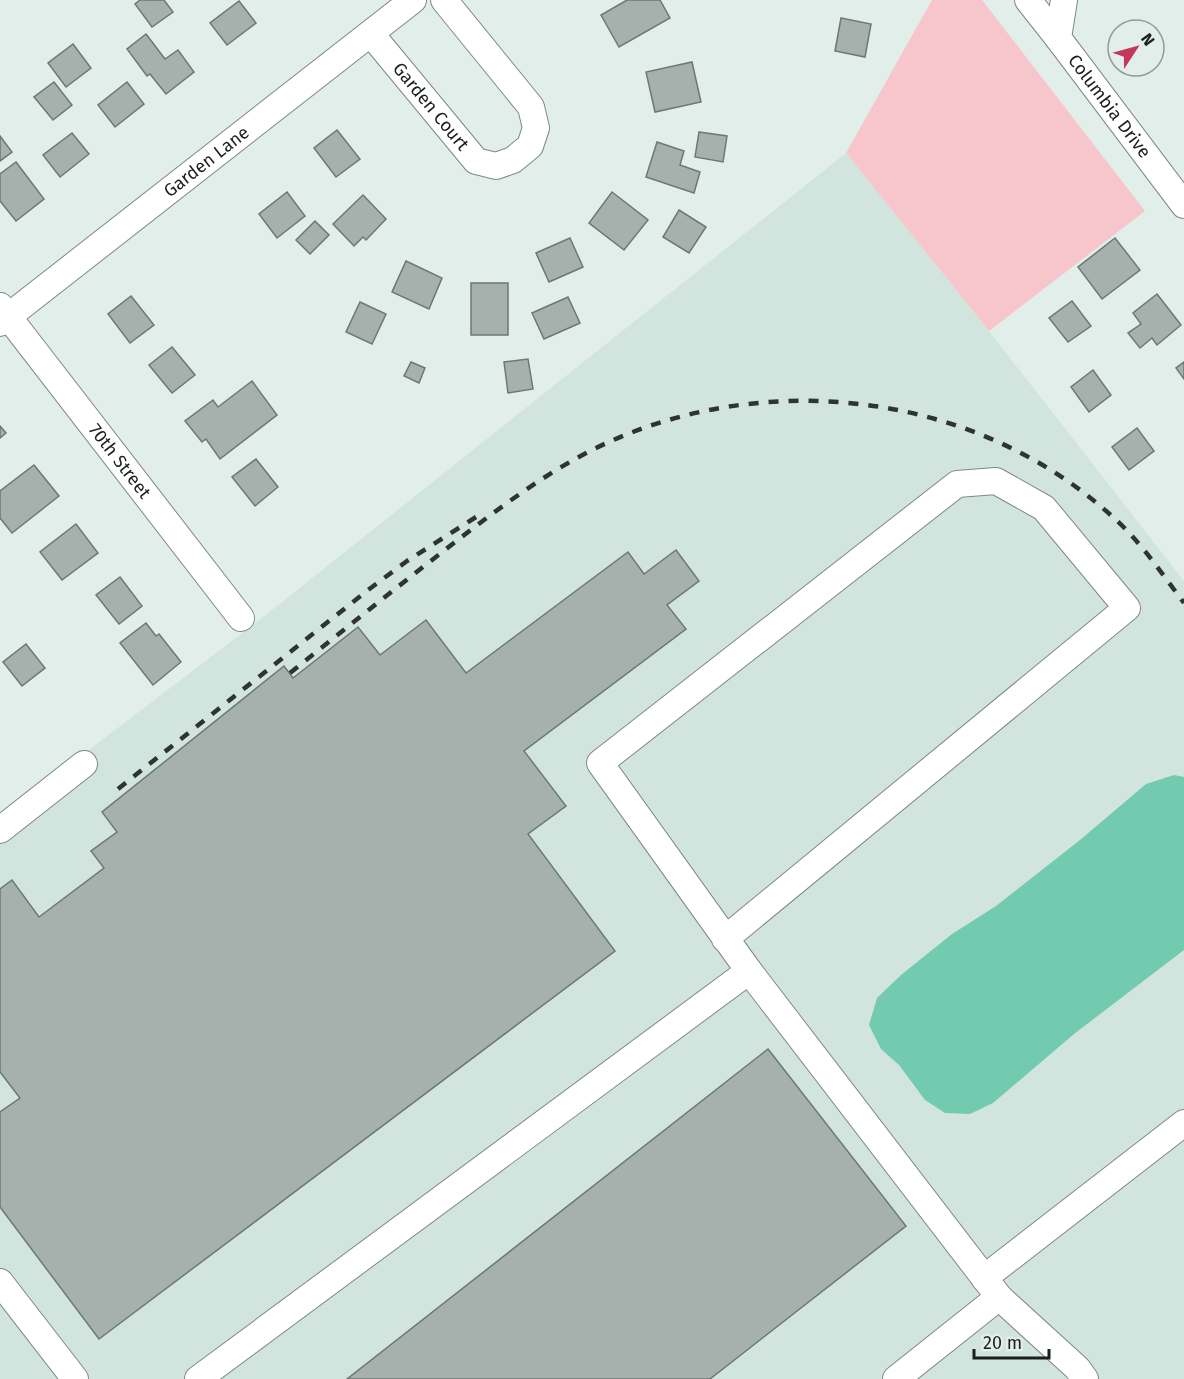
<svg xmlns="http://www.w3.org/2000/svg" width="1184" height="1379" font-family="'Fira Sans',sans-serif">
	<rect width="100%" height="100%" fill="#e2eeea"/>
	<polygon fill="#d1e5de" points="846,153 989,331 1184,581 1184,1379 0,1379 0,820 90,749 267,614"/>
	<polygon fill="#f6c6cc" points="932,0 982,0 1145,211 989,331 846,153"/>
	<polygon fill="#73cbaf" points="1174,775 1184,777 1184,950 1074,1034 993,1103 970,1114 945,1113 925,1100 899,1065 881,1049 869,1025 877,998 901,975 952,934 996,906 1080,840 1146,784"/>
	<g fill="#a6b1ad" stroke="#6d7874" stroke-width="1.5">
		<polygon points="140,0 164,0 173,12 152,27 135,4"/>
		<polygon points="627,0 660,0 670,18 619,47 601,15"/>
		<polygon points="239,1 256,23 227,45 210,23"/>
		<polygon points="841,18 871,24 865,57 835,51"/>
		<polygon points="146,34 165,59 178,50 194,72 166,94 150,74 147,76 127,49"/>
		<polygon points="73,44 91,68 66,87 48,63"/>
		<polygon points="692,62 701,102 655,112 646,72"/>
		<polygon points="54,82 72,105 53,120 34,97"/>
		<polygon points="127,82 144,104 115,127 98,105"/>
		<polygon points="337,130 360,159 336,177 314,148"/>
		<polygon points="699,132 727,136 723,162 695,157"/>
		<polygon points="72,133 89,154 60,177 43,155"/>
		<polygon points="0,136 12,152 0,161"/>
		<polygon points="657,142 684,151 680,165 700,172 694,193 646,177"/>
		<polygon points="16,162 44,199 16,221 0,201 0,174"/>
		<polygon points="287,192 305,216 277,238 259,214"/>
		<polygon points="612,192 648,220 624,250 589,223"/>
		<polygon points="363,195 386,219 366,240 363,237 354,246 333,224"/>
		<polygon points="679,210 706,227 689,253 663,237"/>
		<polygon points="315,221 329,235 310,254 296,240"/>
		<polygon points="570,238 583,267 549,282 536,253"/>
		<polygon points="1115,238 1140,270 1102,299 1078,267"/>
		<polygon points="406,261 442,278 429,309 392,292"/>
		<rect x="471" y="283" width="37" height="52"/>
		<polygon points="1157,294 1181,325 1157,345 1152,338 1140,348 1128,333 1141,324 1133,313"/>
		<polygon points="131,296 154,325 130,343 108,314"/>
		<polygon points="568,297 580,323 544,339 532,313"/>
		<polygon points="1072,301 1091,326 1068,342 1049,318"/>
		<polygon points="360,302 386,314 372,344 346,332"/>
		<polygon points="172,347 195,375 172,393 149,365"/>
		<polygon points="528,359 533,389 508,393 504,362"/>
		<polygon points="411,362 425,368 419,383 404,376"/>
		<polygon points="1184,362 1184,379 1176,368"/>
		<polygon points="1093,370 1111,395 1089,412 1071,387"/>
		<polygon points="252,381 277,415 220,459 206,439 202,442 185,421 213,400 218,407"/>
		<polygon points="0,426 6,433 0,438"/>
		<polygon points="1137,428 1154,451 1129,470 1112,447"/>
		<polygon points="256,459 278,487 255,506 232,477"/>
		<polygon points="34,465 59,496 12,533 0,518 0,491"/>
		<polygon points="76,524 98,553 62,580 40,552"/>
		<polygon points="676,550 699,581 667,605 686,629 524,751 566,806 528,834 615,951 99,1339 0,1207 0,1112 20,1098 0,1072 0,889 12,880 39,917 104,868 91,851 117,832 102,812 284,666 293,678 358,627 380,655 426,620 466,673 628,552 644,574"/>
		<polygon points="120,577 142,606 119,624 96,595"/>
		<polygon points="146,623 156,636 159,634 181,662 153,685 120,643"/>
		<polygon points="26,644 45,668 22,686 3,662"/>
		<polygon points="768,1049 906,1226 710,1379 347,1379"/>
	</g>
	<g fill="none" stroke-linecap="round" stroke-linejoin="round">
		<g stroke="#7e8985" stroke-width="28">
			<g id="minor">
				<polyline points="1028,0 1058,38"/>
				<path id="s1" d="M1064,0L1058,38L1184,205"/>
				<path id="s2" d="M371,34L476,161L496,166L513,160L530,146L536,128L531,107L444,0"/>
				<path id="s3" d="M0,306L241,618"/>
				<path id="s4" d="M0,323L413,0"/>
				<polyline points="0,830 84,764"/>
				<polyline points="725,939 1127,608 1044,508 996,481 957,484 600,763 749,971 999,1297 896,1379"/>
				<polyline points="984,1278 1184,1123"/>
				<polyline points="0,1282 75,1379"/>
				<polyline points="999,1297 1077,1368 1085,1379"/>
				<polyline points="198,1379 749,971"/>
			</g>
		</g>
		<use href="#minor" stroke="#fff" stroke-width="26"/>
		<g stroke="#2f3433" stroke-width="4.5" stroke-dasharray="10 10" stroke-linecap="butt">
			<path d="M290,673C346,628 402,583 459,539C502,506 546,473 594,449C762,366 976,391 1114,518C1140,541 1163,575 1184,603"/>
			<polyline points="118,789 368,590 407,561 476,517"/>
		</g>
	</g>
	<g text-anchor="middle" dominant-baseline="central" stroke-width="4.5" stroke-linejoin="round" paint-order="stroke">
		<g font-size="18" fill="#1b1f1e" stroke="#e2eeea">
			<text stroke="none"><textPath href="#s2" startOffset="94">Garden Court</textPath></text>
			<text stroke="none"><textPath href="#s1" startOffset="124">Columbia Drive</textPath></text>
			<text stroke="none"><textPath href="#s4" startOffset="262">Garden Lane</textPath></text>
			<text stroke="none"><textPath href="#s3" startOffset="196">70th Street</textPath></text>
		</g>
	</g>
	<g transform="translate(1136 48) rotate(54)"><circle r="28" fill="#e2eeea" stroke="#929b98" stroke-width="1.5"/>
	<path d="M0-4.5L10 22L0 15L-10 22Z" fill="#c6375c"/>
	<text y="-9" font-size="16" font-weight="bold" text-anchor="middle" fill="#1b1f1e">N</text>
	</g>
	<path d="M974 1349v9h75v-9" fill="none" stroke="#1b1f1e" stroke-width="3"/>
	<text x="983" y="1349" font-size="18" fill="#1b1f1e" stroke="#e2eeea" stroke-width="4.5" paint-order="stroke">20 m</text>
</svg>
